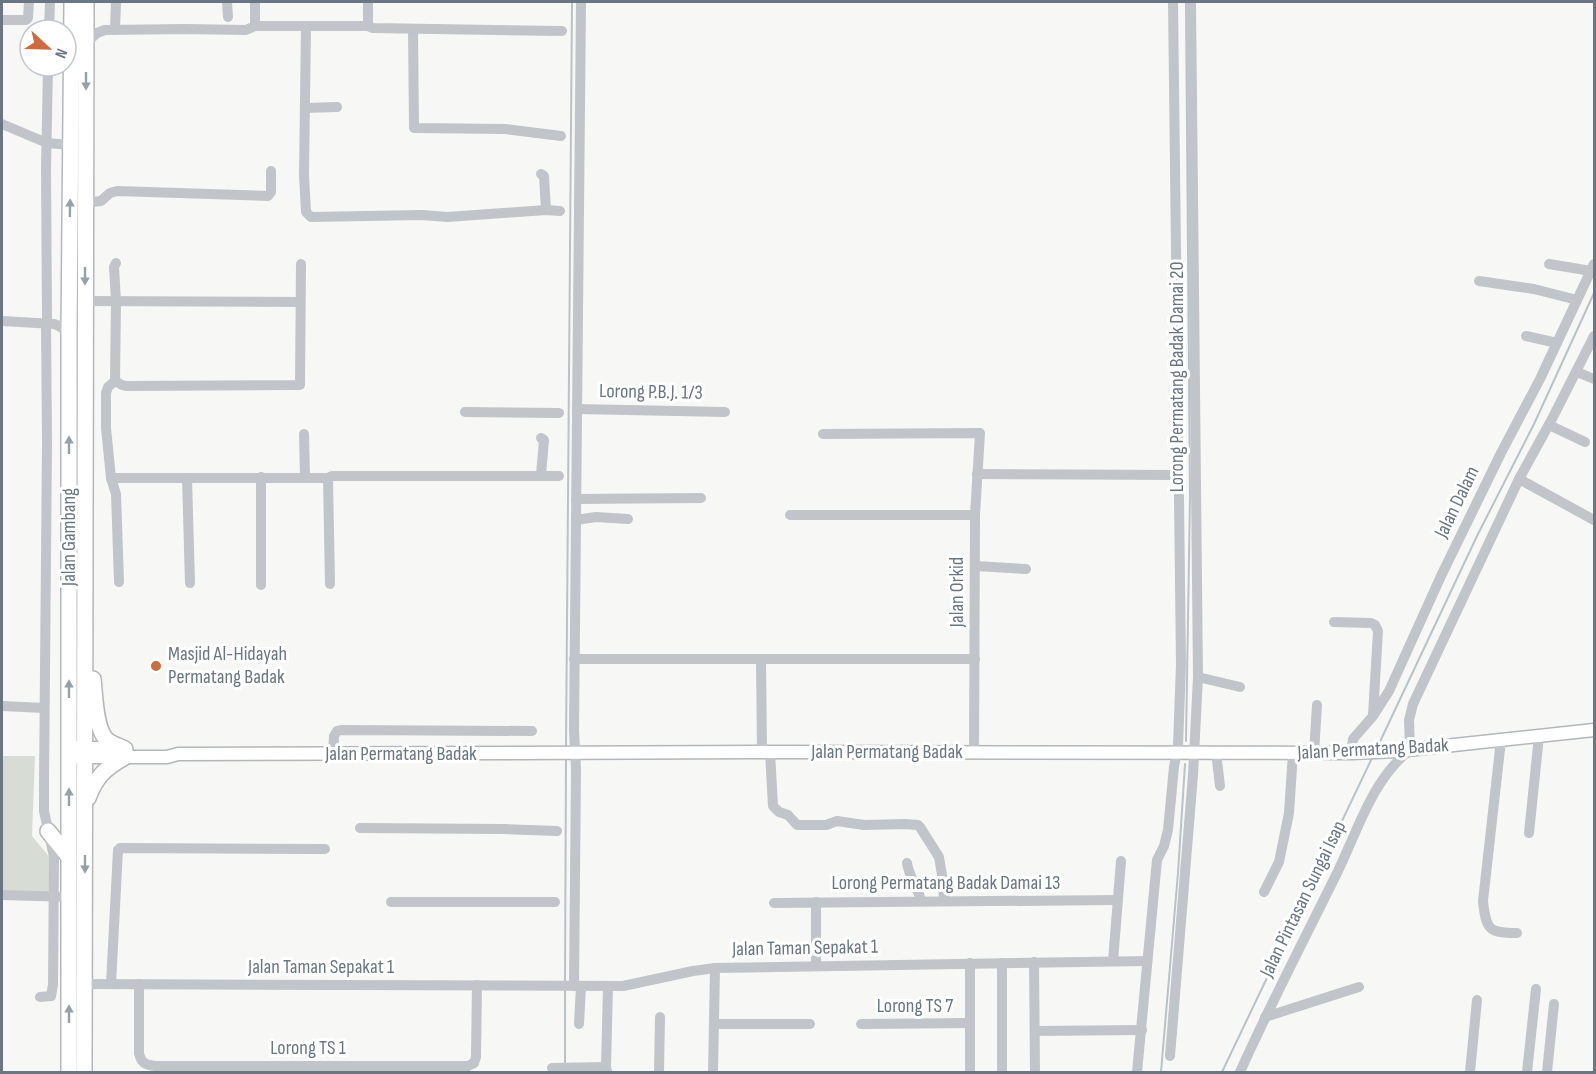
<svg xmlns="http://www.w3.org/2000/svg" width="1596" height="1074" font-family="'Sofia Sans Condensed',sans-serif">
	<rect width="100%" height="100%" fill="#f7f8f5"/>
	<polygon fill="#d7dcd5" points="2,756 35,756 32,836 52,860 49,894 2,893"/>
	<g fill="none" stroke-linecap="round" stroke-linejoin="round">
		<g stroke="#b9c2c7" stroke-width="2">
			<polyline points="1186,2 1190,496 1186,741"/>
			<polyline points="566,746 572,2"/>
			<polyline points="1377,748 1477,536 1534,424 1594,293"/>
			<polyline points="565,981 566,759"/>
			<polyline points="565,1065 565,990"/>
			<polyline points="1161,1072 1178,873 1185,764"/>
			<polyline points="1222,1072 1373,756"/>
		</g>
		<g stroke="#b3b6ba" stroke-width="15">
			<g id="major">
				<polyline points="69,747 120,749"/>
				<polyline points="76,757 167,757 178,754 770,752 1351,753 1398,751 1594,730"/>
			</g>
		</g>
		<g stroke="#b4b7ba" stroke-width="18">
			<g id="highway">
				<path d="M93,679C95,695 95,729 107,740C112,744 119,746 125,749"/>
				<path d="M88,798C96,777 105,768 125,757"/>
				<polyline points="48,831 69,857"/>
				<polyline points="69,1072 69,333 72,2"/>
				<polyline points="84,1072 86,2"/>
			</g>
		</g>
		<g stroke="#c1c4c8" stroke-width="10">
			<polyline points="227,2 228,17"/>
			<polyline points="368,2 368,26"/>
			<polyline points="2,20 26,20 28,18 29,2"/>
			<polyline points="255,26 255,2"/>
			<polyline points="306,26 304,175 306,212 311,217 422,215 447,217 546,210 560,211"/>
			<polyline points="413,29 414,128 505,129 561,136"/>
			<polyline points="49,30 50,2"/>
			<polyline points="115,30 116,2"/>
			<polyline points="86,43 97,33 105,30 185,29 246,30 255,26 368,26 373,28 562,31"/>
			<polyline points="305,108 337,107"/>
			<polyline points="2,124 47,143 71,145"/>
			<polyline points="541,174 544,176 546,210"/>
			<polyline points="85,203 101,201 110,193 117,191 268,196 271,192 271,171"/>
			<polyline points="116,263 114,267 116,301 115,381 122,385 126,386 300,385 301,264"/>
			<polyline points="1549,264 1591,271"/>
			<polyline points="1479,281 1534,289 1577,300"/>
			<polyline points="85,301 300,302"/>
			<polyline points="47,318 46,169 48,66"/>
			<polyline points="2,321 54,324 59,326 69,333"/>
			<polyline points="1526,336 1557,343"/>
			<polyline points="1577,372 1594,379"/>
			<polyline points="115,381 108,387 106,393 106,428 111,478 116,494 119,582"/>
			<polyline points="577,409 725,412"/>
			<polyline points="465,412 559,413"/>
			<polyline points="1549,425 1585,442"/>
			<polyline points="304,434 305,478"/>
			<polyline points="823,434 980,433 975,515 974,752"/>
			<polyline points="977,474 1179,475"/>
			<polyline points="541,475 544,440 541,438"/>
			<polyline points="261,477 261,585"/>
			<polyline points="111,478 328,478 332,476 559,476"/>
			<polyline points="187,478 190,583"/>
			<polyline points="328,478 330,584"/>
			<polyline points="1519,479 1594,520"/>
			<polyline points="576,499 701,498"/>
			<polyline points="790,515 975,515"/>
			<polyline points="576,520 596,517 628,519"/>
			<polyline points="975,566 1026,569"/>
			<polyline points="1334,622 1371,623 1375,625 1378,631 1373,715"/>
			<polyline points="574,659 975,659"/>
			<polyline points="761,659 762,752"/>
			<polyline points="1198,677 1240,687"/>
			<polyline points="2,706 44,708"/>
			<path d="M1501,740L1483,901C1486,930 1489,933 1517,933"/>
			<polyline points="770,752 773,806 779,812 788,815 797,825 826,825 837,821 864,825 905,824 918,825 920,827 939,857 943,881 944,901"/>
			<polyline points="1216,752 1220,786"/>
			<polyline points="1314,753 1317,705"/>
			<polyline points="1351,753 1353,739 1373,716 1389,691 1441,576 1501,453 1540,379 1594,264"/>
			<polyline points="333,754 334,736 337,731 341,730 532,731"/>
			<polyline points="360,828 504,829 557,831"/>
			<polyline points="1529,833 1539,736"/>
			<path d="M907,863C909,877 918,887 921,901"/>
			<polyline points="1264,892 1279,862 1289,813 1293,753"/>
			<polyline points="2,895 70,897"/>
			<polyline points="391,902 555,902"/>
			<polyline points="774,903 1118,900"/>
			<polyline points="1113,961 1121,861"/>
			<polyline points="1034,962 1035,1072"/>
			<polyline points="970,963 970,1072"/>
			<polyline points="1002,963 1002,1072"/>
			<polyline points="816,966 816,902"/>
			<polyline points="85,984 623,986 693,971 715,968 1147,961"/>
			<polyline points="111,984 118,850 120,848 325,849"/>
			<path d="M139,984V1053C141,1063 146,1065 155,1066H468L474,1063L476,1057L477,985"/>
			<polyline points="574,986 576,769 574,730 581,2"/>
			<polyline points="40,997 51,996 53,985 54,857 44,811 44,784 47,443 46,323"/>
			<polyline points="1265,1017 1359,987"/>
			<polyline points="579,1024 581,986"/>
			<polyline points="714,1024 810,1024"/>
			<polyline points="861,1024 970,1023"/>
			<polyline points="1035,1031 1142,1030"/>
			<polyline points="1170,1056 1193,775 1198,677 1191,2"/>
			<polyline points="552,1068 606,1067"/>
			<polyline points="607,1072 606,1067 608,986"/>
			<polyline points="659,1072 660,1017"/>
			<polyline points="713,1072 715,968"/>
			<polyline points="1137,1072 1157,860 1164,846 1168,830 1174,767 1178,746 1181,664 1173,2"/>
			<path d="M1240,1072C1270,1005 1304,940 1336,875C1357,833 1372,779 1410,750L1409,720L1413,704L1519,479L1552,419L1594,336"/>
			<polyline points="1470,1072 1477,1000"/>
			<polyline points="1527,1072 1536,989"/>
			<polyline points="1547,1072 1554,1004"/>
		</g>
		<use href="#major" stroke="#fff" stroke-width="12"/>
		<use href="#highway" stroke="#fff" stroke-width="15"/>
	</g>
	<defs><path id="oneway-solid" d="M-6-.8H1V-3.2L6.5 0L1 3.2V.8H-6Z" transform="scale(1.5)"/></defs>
	<g fill="#979fa8">
		<use href="#oneway-solid" transform="translate(86 81) rotate(90)"/>
		<use href="#oneway-solid" transform="translate(70 208) rotate(-89)"/>
		<use href="#oneway-solid" transform="translate(85 276) rotate(90)"/>
		<use href="#oneway-solid" transform="translate(69 445) rotate(-90)"/>
		<use href="#oneway-solid" transform="translate(69 689) rotate(-90)"/>
		<use href="#oneway-solid" transform="translate(69 797) rotate(-90)"/>
		<use href="#oneway-solid" transform="translate(85 864) rotate(90)"/>
		<use href="#oneway-solid" transform="translate(69 1014) rotate(-90)"/>
	</g>
	<circle fill="#cf693e" stroke="#fff" stroke-width="2" cx="156" cy="666" r="6"/>
	<g text-anchor="middle" dominant-baseline="central" stroke-width="6" stroke-linejoin="round" paint-order="stroke">
		<g font-size="20" fill="#6a7683" stroke="#fff">
			<text transform="translate(1177 377) rotate(-90)">Lorong Permatang Badak Damai 20</text>
			<text transform="translate(651 392) rotate(1)">Lorong P.B.J. 1/3</text>
			<text transform="translate(1457 502) rotate(-64)">Jalan Dalam</text>
			<text transform="translate(69 537) rotate(-90)">Jalan Gambang</text>
			<text transform="translate(957 592) rotate(-90)">Jalan Orkid</text>
			<text transform="translate(1373 749) rotate(-3)">Jalan Permatang Badak</text>
			<text x="887" y="752">Jalan Permatang Badak</text>
			<text x="401" y="754">Jalan Permatang Badak</text>
			<text x="946" y="883">Lorong Permatang Badak Damai 13</text>
			<text transform="translate(1303 899) rotate(-64)">Jalan Pintasan Sungai Isap</text>
			<text transform="translate(805 948) rotate(-1)">Jalan Taman Sepakat 1</text>
			<text x="321" y="967">Jalan Taman Sepakat 1</text>
			<text x="915" y="1006">Lorong TS 7</text>
			<text x="308" y="1048">Lorong TS 1</text>
		</g>
		<g font-size="20" fill="#6a7683" stroke="#fff" text-anchor="start">
			<text x="168" y="654">Masjid Al-Hidayah<tspan x="168" dy="23">Permatang Badak</tspan></text>
		</g>
	</g>
	<rect width="1596" height="1074" fill="none" stroke="#6a7683" stroke-width="6"/>
	<g transform="translate(48 48) rotate(112)"><circle r="28" fill="#ffffff" stroke="#c3c8cd" stroke-width="1.5"/>
	<path d="M0-4.5L10 22L0 15L-10 22Z" fill="#cf693e"/>
	<text y="-9" font-size="16" font-weight="bold" text-anchor="middle" fill="#6a7683">N</text>
	</g>
</svg>
